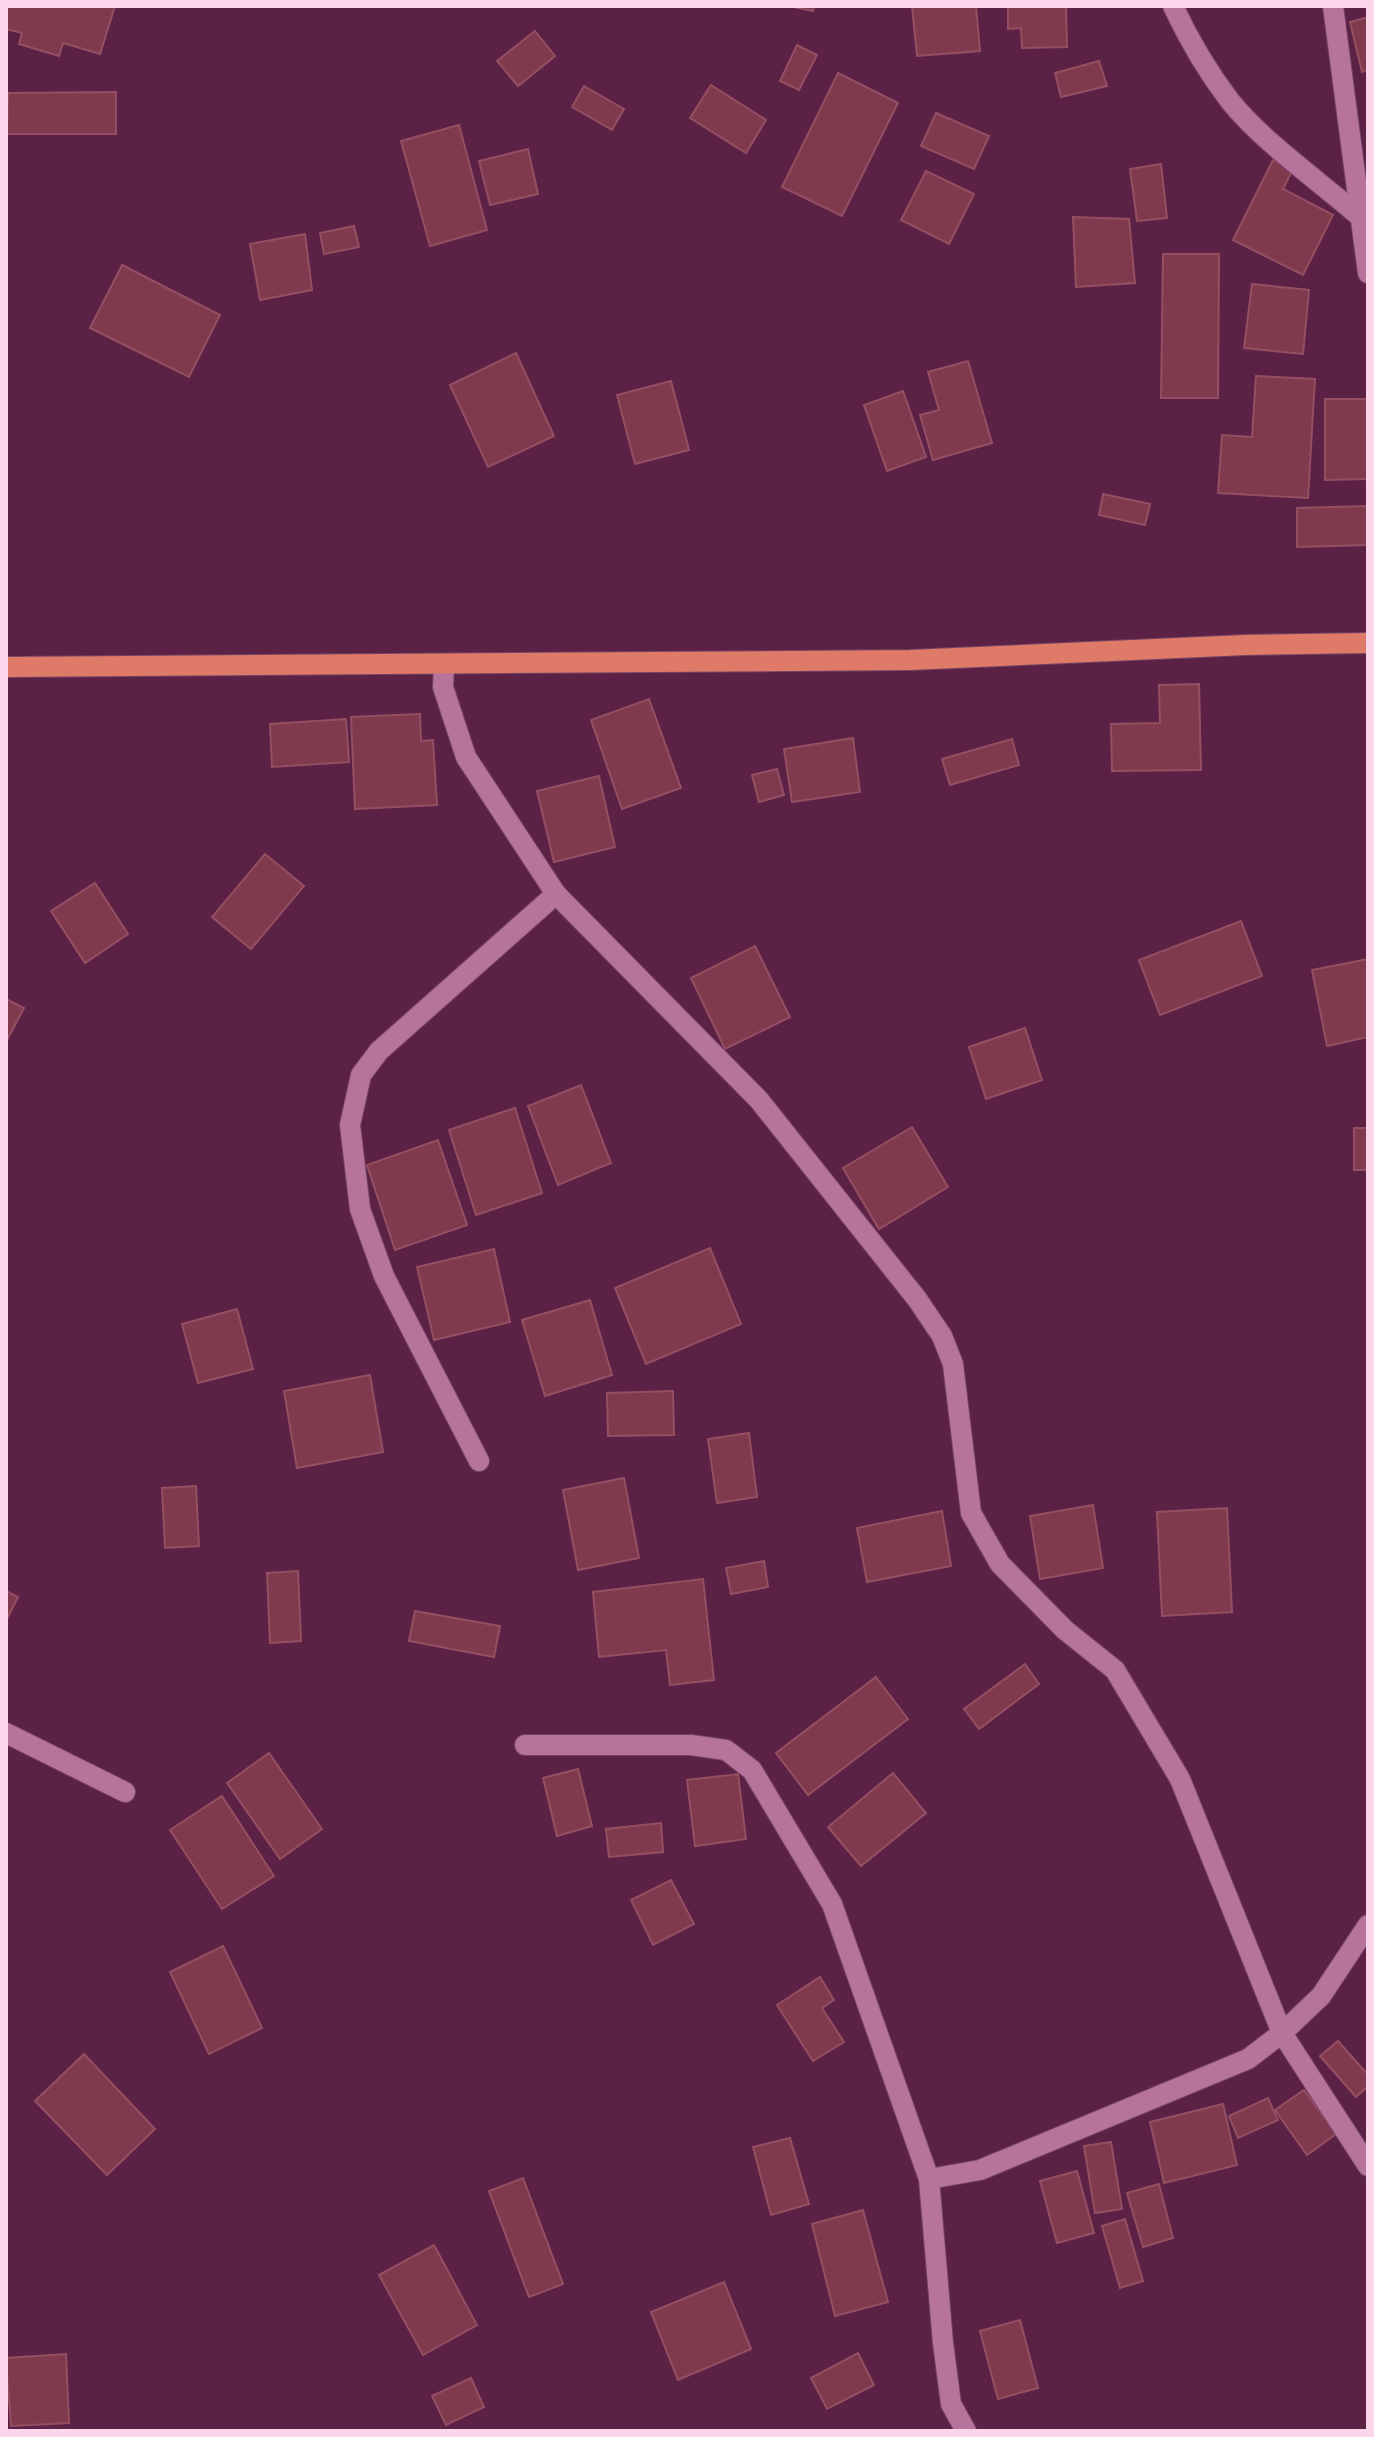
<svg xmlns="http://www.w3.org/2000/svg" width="1374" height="2437" font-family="Overpass,sans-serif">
	<rect width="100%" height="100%" fill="#5b2246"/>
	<g fill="#7f3a4d" stroke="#964f62" stroke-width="2">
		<polygon points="6,6 115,6 100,54 63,43 59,56 19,44 22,33 6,29"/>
		<polygon points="789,6 814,6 813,11"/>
		<polygon points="912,6 976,6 980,51 917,56"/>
		<polygon points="1008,6 1066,6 1067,47 1022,48 1021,28 1008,29"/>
		<polygon points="1368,17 1368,70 1362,72 1350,22"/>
		<polygon points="535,31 555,56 518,86 497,61"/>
		<polygon points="797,45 817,55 799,90 780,81"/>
		<polygon points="1099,61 1107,86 1061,97 1055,73"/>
		<polygon points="838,73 898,103 842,216 782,187"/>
		<polygon points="711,85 766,120 746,153 690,118"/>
		<polygon points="584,86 624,109 612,130 572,107"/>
		<polygon points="116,92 116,134 7,134 8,93"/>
		<polygon points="936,113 989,136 974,169 921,146"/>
		<polygon points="459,125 487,230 430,246 401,141"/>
		<polygon points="528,149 538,194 490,205 479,161"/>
		<polygon points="1273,160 1293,169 1283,189 1333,215 1303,275 1233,240"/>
		<polygon points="1161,164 1167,218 1137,221 1130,169"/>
		<polygon points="926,171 974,194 949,244 901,220"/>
		<polygon points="1073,217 1129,219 1135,283 1076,287"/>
		<polygon points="354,226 359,247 324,254 320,233"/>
		<polygon points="305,234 312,290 260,300 250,244"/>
		<polygon points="1163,254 1219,254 1218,398 1161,398"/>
		<polygon points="122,265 220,315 189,377 90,328"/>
		<polygon points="1252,284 1309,290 1303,354 1244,348"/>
		<polygon points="516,353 554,436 488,467 450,385"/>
		<polygon points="968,361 992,443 933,460 920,415 939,410 928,372"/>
		<polygon points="1256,376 1315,379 1308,498 1218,493 1222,435 1252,437"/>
		<polygon points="671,381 689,450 635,464 617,395"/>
		<polygon points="903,391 926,457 887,471 864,405"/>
		<polygon points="1325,399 1368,399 1368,479 1325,480"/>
		<polygon points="1103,494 1150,504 1145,525 1099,515"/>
		<polygon points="1368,506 1368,545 1297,547 1297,508"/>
		<polygon points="1199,684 1201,770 1112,771 1111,724 1160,723 1159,685"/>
		<polygon points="649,699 681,788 622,809 591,720"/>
		<polygon points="420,714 421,741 433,740 437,805 355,809 351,717"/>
		<polygon points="346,719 349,762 272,767 270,724"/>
		<polygon points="853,738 860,792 792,802 784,749"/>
		<polygon points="1012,739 1019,765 950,785 942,759"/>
		<polygon points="777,769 784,795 759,802 752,775"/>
		<polygon points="599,776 615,847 554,862 537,791"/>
		<polygon points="265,854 304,886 251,949 212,917"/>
		<polygon points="95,883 128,934 85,963 51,911"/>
		<polygon points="1241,921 1262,976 1160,1015 1139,960"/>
		<polygon points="755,946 790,1017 725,1049 691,978"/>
		<polygon points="1368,959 1368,1037 1327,1046 1312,970"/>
		<polygon points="6,999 24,1008 6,1042"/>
		<polygon points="1025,1028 1042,1080 986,1099 969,1047"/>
		<polygon points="581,1085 611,1163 558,1185 528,1106"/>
		<polygon points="515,1108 542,1193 476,1215 449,1130"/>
		<polygon points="912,1127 948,1187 879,1229 843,1168"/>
		<rect x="1354" y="1128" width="14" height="42"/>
		<polygon points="438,1140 467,1225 395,1250 367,1165"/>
		<polygon points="710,1248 741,1324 646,1364 615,1288"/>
		<polygon points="494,1249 510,1322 434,1340 417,1267"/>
		<polygon points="590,1300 612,1375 545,1396 522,1320"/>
		<polygon points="237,1309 253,1369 198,1383 182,1324"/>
		<polygon points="370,1375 383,1452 297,1468 284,1391"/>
		<polygon points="673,1391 674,1435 608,1436 607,1393"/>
		<polygon points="749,1433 757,1497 717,1503 708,1439"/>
		<polygon points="624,1478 639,1558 578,1570 563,1490"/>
		<polygon points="196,1486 199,1546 165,1548 162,1488"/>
		<polygon points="1093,1505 1103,1568 1040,1579 1030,1516"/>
		<polygon points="1227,1508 1232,1612 1162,1616 1157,1512"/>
		<polygon points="942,1511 951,1566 867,1582 857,1528"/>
		<polygon points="764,1561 768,1587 731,1594 726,1568"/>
		<polygon points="298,1571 301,1641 270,1643 267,1573"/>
		<polygon points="703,1579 714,1680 670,1685 666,1650 599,1657 593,1592"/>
		<polygon points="6,1591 18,1597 6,1621"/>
		<polygon points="415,1611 500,1626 494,1657 409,1641"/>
		<polygon points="1025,1664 1039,1684 979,1729 964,1709"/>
		<polygon points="876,1677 908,1719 808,1795 776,1753"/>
		<polygon points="269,1753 322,1829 280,1859 227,1783"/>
		<polygon points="578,1769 592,1826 557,1836 543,1778"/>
		<polygon points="893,1773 926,1813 861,1866 828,1827"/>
		<polygon points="738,1774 746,1839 695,1846 687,1780"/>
		<polygon points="222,1796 274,1876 222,1909 170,1830"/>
		<polygon points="661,1823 663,1852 609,1857 606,1829"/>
		<polygon points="671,1880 694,1924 653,1945 631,1900"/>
		<polygon points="223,1946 262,2028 209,2054 170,1972"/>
		<polygon points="820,1977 834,2000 822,2008 844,2042 813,2061 777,2005"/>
		<polygon points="1338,2041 1368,2075 1368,2086 1356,2097 1320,2056"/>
		<polygon points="84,2054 155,2129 107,2175 35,2101"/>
		<polygon points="1304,2090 1336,2134 1307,2155 1275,2110"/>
		<polygon points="1268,2098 1278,2120 1238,2138 1229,2116"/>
		<polygon points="1223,2104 1237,2165 1164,2183 1150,2122"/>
		<polygon points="790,2138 809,2204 771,2215 753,2147"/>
		<polygon points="1111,2142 1122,2209 1095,2213 1084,2146"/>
		<polygon points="1077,2171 1094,2233 1057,2243 1040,2181"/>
		<polygon points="523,2178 563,2284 529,2297 489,2191"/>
		<polygon points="1159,2184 1173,2238 1143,2247 1127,2193"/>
		<polygon points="863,2210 888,2302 835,2316 812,2224"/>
		<polygon points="1125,2219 1143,2281 1120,2288 1102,2226"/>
		<polygon points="434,2245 477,2325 423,2355 379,2275"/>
		<polygon points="724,2282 751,2349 678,2380 651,2312"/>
		<polygon points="1020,2320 1038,2388 998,2399 980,2331"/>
		<polygon points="858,2353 874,2385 827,2409 811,2378"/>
		<polygon points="66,2354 69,2423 11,2426 6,2358"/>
		<polygon points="471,2378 484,2407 446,2425 432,2396"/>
	</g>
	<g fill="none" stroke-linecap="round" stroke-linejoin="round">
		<g stroke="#774465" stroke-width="22">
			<g id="street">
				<path d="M1173,6C1189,40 1207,71 1230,101C1263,142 1319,181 1359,216"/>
				<polyline points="1333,6 1368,273"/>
				<polyline points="444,665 443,687 466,757 556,894 759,1100 917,1299 942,1336 953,1364 971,1513 1000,1564 1065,1630 1115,1670 1180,1779 1282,2033 1368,2166"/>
				<polyline points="479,1461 384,1276 360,1209 350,1125 361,1075 379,1051 556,894"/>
				<polyline points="6,1733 125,1792"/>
				<polyline points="525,1745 691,1745 726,1750 752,1770 832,1904 929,2179 943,2343 951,2404 966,2431"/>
				<polyline points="929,2179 980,2170 1248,2059 1282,2033 1321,1996 1368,1925"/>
			</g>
		</g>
		<g stroke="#774465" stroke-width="22">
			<polyline id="primary" points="6,667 910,660 1245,645 1368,643"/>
		</g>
		<use href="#street" stroke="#b6749b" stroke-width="20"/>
		<use href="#primary" stroke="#de7a67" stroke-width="20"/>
	</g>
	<rect width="1374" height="2437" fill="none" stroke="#fbd6ea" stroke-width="16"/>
</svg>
